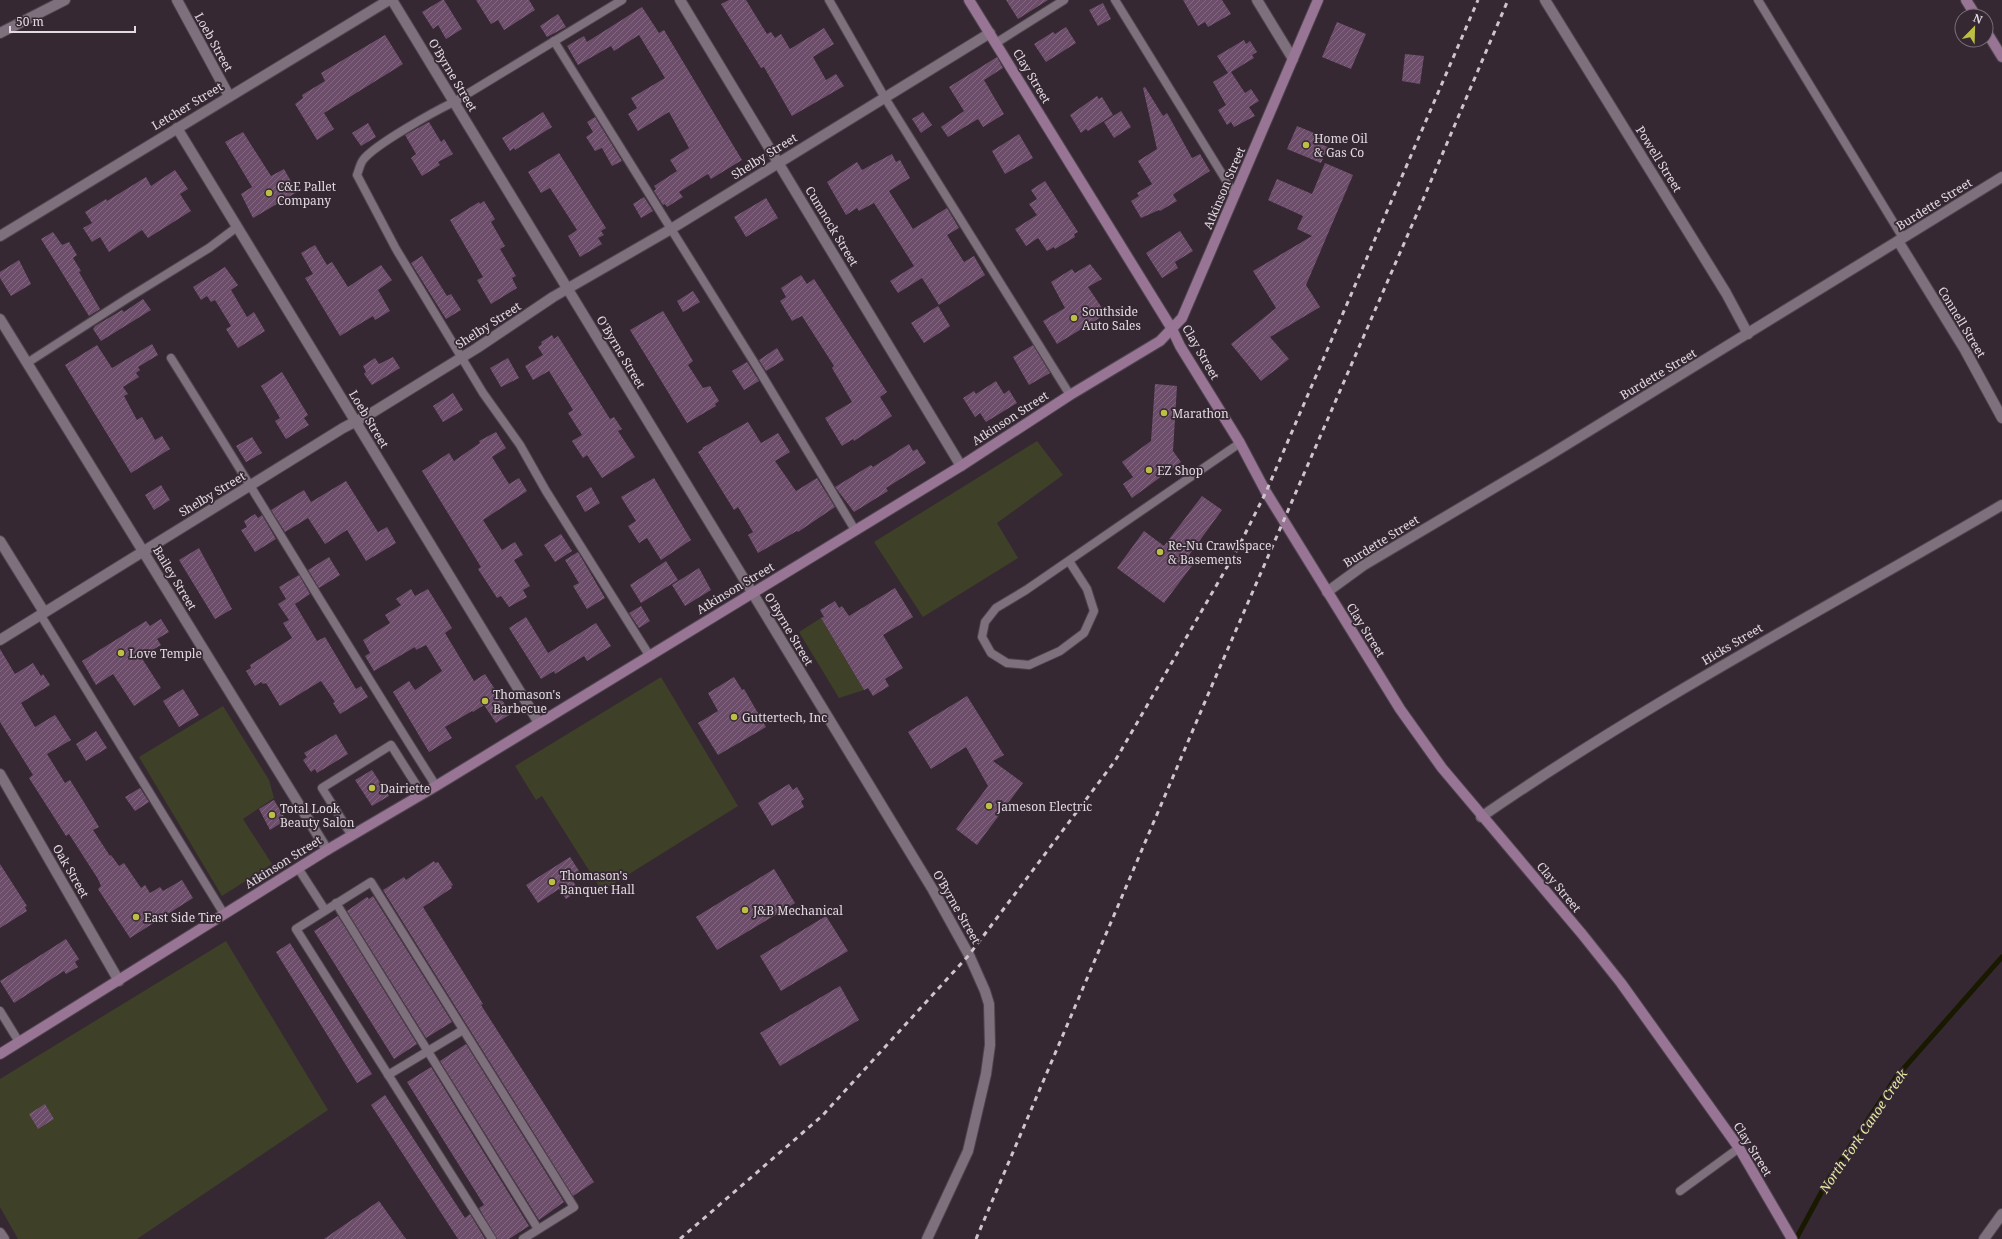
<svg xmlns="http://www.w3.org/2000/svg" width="2002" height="1239" font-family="'Noto Serif',serif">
	<defs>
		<pattern id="building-hatch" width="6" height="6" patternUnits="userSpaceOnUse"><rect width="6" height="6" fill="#6d4e6a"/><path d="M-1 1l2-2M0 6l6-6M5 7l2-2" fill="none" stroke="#82677f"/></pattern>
	</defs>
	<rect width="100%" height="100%" fill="#352833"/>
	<g fill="#3e4028">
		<polygon points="1037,441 1063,475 997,523 1018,558 923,617 874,542"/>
		<polygon points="821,618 864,690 839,698 799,632"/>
		<polygon points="661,677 738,806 602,891 542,796 536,800 515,766"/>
		<polygon points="223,706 269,780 274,798 243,819 272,864 222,896 139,757"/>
		<polygon points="226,941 328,1110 137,1239 18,1239 0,1207 0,1079"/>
	</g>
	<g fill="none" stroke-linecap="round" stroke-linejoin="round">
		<polyline stroke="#191900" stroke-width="5" points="1796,1239 1828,1180 1897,1076 2002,957"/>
	</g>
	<g fill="url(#building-hatch)">
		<polygon points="442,0 444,0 462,29 446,39 438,25 433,29 422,12"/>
		<polygon points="476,0 529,0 535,10 504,30 498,20 491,24"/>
		<polygon points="729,0 746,0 767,34 771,32 775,38 781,34 790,49 824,28 834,44 813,57 826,80 836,74 844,86 792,116 764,67 761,68 721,4"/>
		<polygon points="1006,0 1048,0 1018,19"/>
		<polygon points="1183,0 1222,0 1231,14 1208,27 1205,22 1198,26"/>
		<polygon points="1103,3 1111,19 1098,26 1089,10"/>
		<polygon points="642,7 659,33 664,30 742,160 711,179 708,174 679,192 683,197 667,207 665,204 663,205 654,191 656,189 654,186 677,171 670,160 689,148 669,112 638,131 628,114 637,108 631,98 665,78 639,35 614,51 611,46 578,65 567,46 584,36 587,42"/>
		<polygon points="558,14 566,27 547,37 540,26"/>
		<polygon points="1337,22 1366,34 1351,69 1322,57"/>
		<polygon points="1066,27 1076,43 1046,62 1034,44 1053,32 1055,34"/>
		<polygon points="385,35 403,64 324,113 334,129 317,140 295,104 303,98 302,95 325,81 321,73"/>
		<polygon points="1244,40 1246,44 1250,41 1257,52 1252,55 1254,58 1231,72 1245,93 1251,89 1259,101 1249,107 1255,116 1234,127 1231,122 1227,125 1218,110 1226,105 1213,82 1228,73 1217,56"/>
		<polygon points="1405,54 1424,56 1420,84 1402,81"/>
		<polygon points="997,57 1003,68 984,80 1004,114 983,127 978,119 948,137 941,127 964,111 949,87"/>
		<polygon points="1145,87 1163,116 1167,113 1192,158 1200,154 1210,171 1175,193 1173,195 1177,201 1160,211 1159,210 1141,218 1131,201 1139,196 1137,193 1152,184 1138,161 1157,149 1143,88"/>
		<polygon points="1097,96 1099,99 1102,97 1113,115 1088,131 1086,129 1081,133 1070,115"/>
		<polygon points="1121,111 1131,127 1114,138 1104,122"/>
		<polygon points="543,112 552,127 515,150 514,148 510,151 502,138"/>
		<polygon points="923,112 932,125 921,133 912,119"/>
		<polygon points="595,117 622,161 612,166 602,148 595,151 586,137 593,132 587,122"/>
		<polygon points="429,122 441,142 444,139 453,154 438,162 440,165 422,176 411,158 416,154 405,135"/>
		<polygon points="368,123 376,137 361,146 352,133"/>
		<polygon points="1297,126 1319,135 1317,139 1321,141 1320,144 1328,147 1321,163 1287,149"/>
		<polygon points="243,132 271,176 284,169 297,192 253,218 241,194 252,187 225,142"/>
		<polygon points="1019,134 1033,158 1005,174 992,151"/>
		<polygon points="559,153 606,228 601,231 604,235 598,238 602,244 580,257 568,236 577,230 550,188 541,193 528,172"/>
		<polygon points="892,154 896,162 900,160 910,178 889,191 913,229 947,208 959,228 947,235 964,262 974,256 985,275 939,305 922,278 898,293 890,281 914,266 874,203 859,211 857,208 846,215 827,182 857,162 862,170"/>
		<polygon points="1325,163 1353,175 1306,285 1320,307 1270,337 1289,359 1261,381 1231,344 1276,308 1253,271 1312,236 1297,229 1303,216 1268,200 1277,179 1312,194"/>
		<polygon points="175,170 188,189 180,194 191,211 148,238 142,230 109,252 100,237 92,242 83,228 92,223 85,212 106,199 107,201 146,177 151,186"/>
		<polygon points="1045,181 1078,232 1074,234 1075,237 1055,249 1054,247 1047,251 1038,238 1026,246 1015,229 1037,215 1029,204 1037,199 1031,190"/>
		<polygon points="644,197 653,211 641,218 633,204"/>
		<polygon points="766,198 778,218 746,237 734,217"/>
		<polygon points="484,201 495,219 491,222 505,246 500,249 516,276 512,278 517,288 491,304 477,280 483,277 450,220 479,202 480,204"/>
		<polygon points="1180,231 1193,251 1175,262 1178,268 1162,278 1146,253"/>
		<polygon points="53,232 62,245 69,242 77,255 73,258 81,271 79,272 100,309 89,316 41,239"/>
		<polygon points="315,245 327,265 332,262 348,287 381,265 392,280 378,290 390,311 375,320 373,316 340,336 305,278 313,274 301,253"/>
		<polygon points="422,256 447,296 451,294 461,310 446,319 411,263"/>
		<polygon points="19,260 31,284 11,296 0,278 0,272"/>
		<polygon points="1090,264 1102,279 1088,287 1106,314 1057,344 1043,321 1065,308 1051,282 1072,269 1075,273"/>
		<polygon points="225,267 238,285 231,290 247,317 254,312 265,331 238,348 226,329 231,326 215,300 211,302 207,296 201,300 193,287"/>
		<polygon points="801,275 807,284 814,279 887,392 880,397 892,416 854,441 853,439 842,446 825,418 852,402 832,368 834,366 802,316 792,321 780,301 786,297 781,288"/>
		<polygon points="693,291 700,302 683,312 677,301"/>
		<polygon points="143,299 151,310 101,341 93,329 95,326 122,310 124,312"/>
		<polygon points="938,306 950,326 924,343 911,323"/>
		<polygon points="663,311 693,361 688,365 703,388 710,386 719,401 715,404 716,406 687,423 630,330"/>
		<polygon points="552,335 554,339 558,336 610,419 614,417 622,429 618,431 635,457 602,478 587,455 583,458 572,441 582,435 568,413 573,410 549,371 533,380 525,366 543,355 538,347 542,344 541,342"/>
		<polygon points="152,344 158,355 138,367 140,370 136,373 139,377 123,387 128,394 124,396 137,420 142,417 155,440 162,436 170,449 131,473 65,365 97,345 112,368"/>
		<polygon points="1033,345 1050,373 1029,385 1013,357"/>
		<polygon points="777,348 784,360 766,371 759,360"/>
		<polygon points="393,357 400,368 372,385 364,374 366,372 363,366 375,358 379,364"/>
		<polygon points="508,358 519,378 501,387 490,368"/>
		<polygon points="747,362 759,381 744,390 732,371"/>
		<polygon points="282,372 308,415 304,418 309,425 286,439 275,421 280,418 261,386"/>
		<polygon points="996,381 1004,394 1009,390 1017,403 986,422 980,413 975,417 963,398 974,391 976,394"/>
		<polygon points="1155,384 1177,386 1173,451 1181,462 1132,498 1123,484 1133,477 1122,462 1151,441"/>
		<polygon points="453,393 463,410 443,422 433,406"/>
		<polygon points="748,422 761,443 778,433 790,452 775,461 796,491 817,478 835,507 798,532 797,531 758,553 748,535 753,532 738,507 734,510 698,452 703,449 702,448"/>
		<polygon points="496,432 506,448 492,457 509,484 519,478 527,491 483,520 502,550 515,542 523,555 514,560 530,586 523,590 527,597 509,607 501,596 497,598 478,569 481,567 422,471 449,453 454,461 480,443 479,441"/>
		<polygon points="252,437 262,453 246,462 236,446"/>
		<polygon points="909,444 913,451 917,449 926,463 886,488 888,491 854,512 835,487 871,465 873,467"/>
		<polygon points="654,478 691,540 661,560 647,538 639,543 628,526 636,521 621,497"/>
		<polygon points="346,481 378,532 387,527 396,543 366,561 347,530 325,544 308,518 285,532 271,510 304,490 311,502"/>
		<polygon points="161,485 170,500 154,510 145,495"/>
		<polygon points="591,487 600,503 585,512 576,496"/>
		<polygon points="1202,496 1222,510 1187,558 1194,563 1164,603 1117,568 1144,531 1164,546"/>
		<polygon points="255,514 258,518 262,515 276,539 255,552 241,530 247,527 244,521"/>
		<polygon points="561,534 572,551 555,562 544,545"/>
		<polygon points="199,548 232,609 215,619 179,560"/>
		<polygon points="578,552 605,598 587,609 573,586 579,583 565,560"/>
		<polygon points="329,557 340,575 319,588 308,570"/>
		<polygon points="666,561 678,580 641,603 630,585"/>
		<polygon points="699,568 711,590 685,606 672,585"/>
		<polygon points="299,575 310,594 295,604 317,641 325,637 356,689 361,686 368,697 340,714 333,703 335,702 321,681 280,706 266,683 263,684 261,682 255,686 246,671 251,668 250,665 292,638 283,623 289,620 278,604 286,599 279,587"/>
		<polygon points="895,588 913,617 883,635 903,668 885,679 889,686 873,696 868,688 864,690 821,618 824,617 820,610 835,601 839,608 842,606 849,616"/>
		<polygon points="411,589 415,596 428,589 452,628 445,633 474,681 485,674 511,714 496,723 484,705 473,712 472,711 445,727 452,738 429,752 393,692 409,681 415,690 442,671 426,645 416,650 415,647 374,671 365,656 370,653 363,640 390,623 385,615 401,605 396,599"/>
		<polygon points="641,606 650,621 639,628 629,613"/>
		<polygon points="526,617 548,653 596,623 611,646 587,661 584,656 555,674 554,671 541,679 509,628"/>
		<polygon points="161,619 169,632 157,639 161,645 141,657 161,688 134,706 113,674 96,685 82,661 146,621 150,626"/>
		<polygon points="0,649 15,674 33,663 41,676 43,674 50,685 21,703 35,727 55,715 71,740 47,754 65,783 70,780 82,799 99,827 93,830 110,856 111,855 119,866 124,863 141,888 145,885 150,893 160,887 163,891 182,880 193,898 130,938 98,889 101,886 98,879 69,834 66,836 29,778 33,775 0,722"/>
		<polygon points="734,677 742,690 744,689 766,727 718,755 698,723 718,711 708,693"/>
		<polygon points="183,689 199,715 179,727 163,701"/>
		<polygon points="967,696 1004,755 993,761 1023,783 977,845 956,829 988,786 966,747 931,769 908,732"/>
		<polygon points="96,731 107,748 86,761 76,744"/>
		<polygon points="336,734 348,754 317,773 315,769 311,772 303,760 307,757 304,753"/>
		<polygon points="372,770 389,796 372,806 355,780"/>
		<polygon points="789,784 793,790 797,787 804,799 801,801 804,807 772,826 758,803"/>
		<polygon points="140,788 149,802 135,811 125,797"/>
		<polygon points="274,800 286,820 270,830 259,809"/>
		<polygon points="570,857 581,874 572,880 579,890 566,899 559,889 538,903 526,885"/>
		<polygon points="434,861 435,863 438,862 453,885 451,886 452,888 423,907 483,1004 481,1005 594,1182 573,1196 383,890 404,877 406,880"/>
		<polygon points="0,864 27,906 25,907 27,911 0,928"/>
		<polygon points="774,869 795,903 717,950 696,917"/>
		<polygon points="373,896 452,1022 426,1038 347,911 367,897 369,899"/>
		<polygon points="338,916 417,1044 394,1059 314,931"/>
		<polygon points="826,916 848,951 781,991 760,956"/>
		<polygon points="66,939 79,959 75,962 78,967 66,974 64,971 14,1003 0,981"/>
		<polygon points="290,943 372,1074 357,1083 276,952"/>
		<polygon points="840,986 859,1020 780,1066 760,1033"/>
		<polygon points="466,1044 564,1202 539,1220 440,1061"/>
		<polygon points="431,1067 529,1226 509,1239 497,1239 479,1208 484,1205 407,1082"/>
		<polygon points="385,1095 465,1218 470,1214 485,1239 458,1239 371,1105"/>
		<polygon points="45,1104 54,1119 38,1129 29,1114"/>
		<polygon points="379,1201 406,1239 324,1239"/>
	</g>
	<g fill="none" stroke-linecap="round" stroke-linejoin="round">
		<g stroke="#4f454e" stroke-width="10">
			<g id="lane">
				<path d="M622,0L454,102C435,111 374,145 363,160C360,164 359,170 357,175L396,249L483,393L520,445L546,491L649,655"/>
				<polyline points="829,0 885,98 1070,395"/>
				<polyline points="1115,0 1235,195"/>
				<polyline points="1758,0 1903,238"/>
				<polyline points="554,41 757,367 855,530"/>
				<polyline points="996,43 1064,0"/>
				<path d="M171,358C260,500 346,644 436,786"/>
				<polyline points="27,363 128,298 209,248 237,227"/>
				<polyline points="1069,561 1087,589 1094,611 1084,633 1060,651 1029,665 1007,663 991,653 982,637 985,622 996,608 1026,590 1240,443"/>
				<polyline points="40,614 224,914"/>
				<polyline points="352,836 322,788 391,745 422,794"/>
				<polyline points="298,868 325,910"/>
				<polyline points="336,903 538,1229"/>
				<polyline points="0,1011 19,1042"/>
				<polyline points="388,1075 463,1030"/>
				<polyline points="1680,1191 1739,1148"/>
				<polyline points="492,1239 296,929 371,882 574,1207 523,1239"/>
			</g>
		</g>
		<g stroke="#4f454e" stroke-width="12">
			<g id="street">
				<polyline points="177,0 229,96"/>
				<polyline points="392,0 933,890 969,955 985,991 989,1004 990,1045 986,1074 968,1151 927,1239"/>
				<polyline points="680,0 961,466"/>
				<polyline points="1257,0 1293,59"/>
				<polyline points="1545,0 1726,293 1748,334"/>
				<polyline points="0,33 65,0"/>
				<polyline points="177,128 539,723"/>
				<polyline points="0,236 389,0"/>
				<polyline points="1898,241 1965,350 2002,418"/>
				<polyline points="0,319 327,850"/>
				<polyline points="0,541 44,612"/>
				<polyline points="1327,592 1364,565 1548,456 2002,177"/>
				<polyline points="0,640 343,428 370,414 477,348 553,297 671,229 990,33"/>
				<polyline points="0,774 119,981"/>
				<path d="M1481,817C1649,701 1827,608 2002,505"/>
				<polyline points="0,1233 4,1239"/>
				<polyline points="1984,1239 2002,1214"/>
			</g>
		</g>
		<g stroke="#4f454e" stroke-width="12">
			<g id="secondary">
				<polyline points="969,0 1172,329 1180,346 1240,443 1266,492 1400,709 1442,768 1582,934 1621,983 1739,1148 1792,1239"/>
				<polyline points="1966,0 1976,16"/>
				<polyline points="1986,31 2002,57"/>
				<polyline points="0,1054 327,850 436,786 961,466 1070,395 1160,341 1182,318 1318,0"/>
			</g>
		</g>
		<use href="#lane" stroke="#7f707d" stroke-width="8"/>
		<use href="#street" stroke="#7f707d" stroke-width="10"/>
		<use href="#secondary" stroke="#987495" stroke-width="10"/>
		<g stroke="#cdc4cc" stroke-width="3" stroke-dasharray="5 5" stroke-linecap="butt">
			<polyline points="680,1239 822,1116 969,955 1115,761 1238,548 1266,492 1478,0"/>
			<polyline points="976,1239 1210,690 1419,209 1508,0"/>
		</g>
	</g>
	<g fill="#bcbf44" stroke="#352833" stroke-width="1.5">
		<circle cx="1306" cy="145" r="4"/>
		<circle cx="269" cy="193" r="4"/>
		<circle cx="1074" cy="318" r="4"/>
		<circle cx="1164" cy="413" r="4"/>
		<circle cx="1149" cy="470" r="4"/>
		<circle cx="1160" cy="552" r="4"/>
		<circle cx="121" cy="653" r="4"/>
		<circle cx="485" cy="701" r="4"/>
		<circle cx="734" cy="717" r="4"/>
		<circle cx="372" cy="788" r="4"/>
		<circle cx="989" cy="806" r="4"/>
		<circle cx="272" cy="815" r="4"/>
		<circle cx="552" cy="882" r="4"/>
		<circle cx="745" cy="910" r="4"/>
		<circle cx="136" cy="917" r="4"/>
	</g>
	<g text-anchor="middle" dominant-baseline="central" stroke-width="3.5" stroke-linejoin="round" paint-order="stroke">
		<g font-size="12" fill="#e2d9e1" stroke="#352833">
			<text transform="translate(214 42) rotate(61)">Loeb Street</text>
			<text transform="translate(453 75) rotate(59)">O'Byrne Street</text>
			<text transform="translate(1032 76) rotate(59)">Clay Street</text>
			<text transform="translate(187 106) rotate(-31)">Letcher Street</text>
			<text transform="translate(764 156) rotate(-32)">Shelby Street</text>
			<text transform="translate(1659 159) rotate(58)">Powell Street</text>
			<text transform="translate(1224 188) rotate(-67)">Atkinson Street</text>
			<text transform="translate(1934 204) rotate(-32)">Burdette Street</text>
			<text transform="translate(832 226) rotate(59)">Cumnock Street</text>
			<text transform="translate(1962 322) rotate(59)">Connell Street</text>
			<text transform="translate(488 325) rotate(-33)">Shelby Street</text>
			<text transform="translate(621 352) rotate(59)">O'Byrne Street</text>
			<text transform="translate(1201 352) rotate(60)">Clay Street</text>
			<text transform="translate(1658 374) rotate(-31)">Burdette Street</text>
			<text transform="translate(1010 418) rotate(-33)">Atkinson Street</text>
			<text transform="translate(369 419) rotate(59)">Loeb Street</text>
			<text transform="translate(212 494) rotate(-31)">Shelby Street</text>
			<text transform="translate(1381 541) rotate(-32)">Burdette Street</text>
			<text transform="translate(175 578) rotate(59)">Bailey Street</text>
			<text transform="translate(735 588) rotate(-31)">Atkinson Street</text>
			<text transform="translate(789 629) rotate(59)">O'Byrne Street</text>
			<text transform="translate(1366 630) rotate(58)">Clay Street</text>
			<text transform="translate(1732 644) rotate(-31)">Hicks Street</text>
			<text transform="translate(283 862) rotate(-32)">Atkinson Street</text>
			<text transform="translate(71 871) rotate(60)">Oak Street</text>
			<text transform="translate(1559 887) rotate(50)">Clay Street</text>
			<text transform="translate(957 907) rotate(60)">O'Byrne Street</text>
			<text transform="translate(1753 1149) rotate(58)">Clay Street</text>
		</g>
		<g font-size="12" fill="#e2d9e1" stroke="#352833" text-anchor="start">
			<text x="1314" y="138">Home Oil<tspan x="1314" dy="14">&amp; Gas Co</tspan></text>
			<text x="277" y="186">C&amp;E Pallet<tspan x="277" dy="14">Company</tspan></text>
			<text x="1082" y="311">Southside<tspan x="1082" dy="14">Auto Sales</tspan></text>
			<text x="1172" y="413">Marathon</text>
			<text x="1157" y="470">EZ Shop</text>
			<text x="1168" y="545">Re-Nu Crawlspace<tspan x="1168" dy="14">&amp; Basements</tspan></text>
			<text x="129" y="653">Love Temple</text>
			<text x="493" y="694">Thomason's<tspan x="493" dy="14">Barbecue</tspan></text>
			<text x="742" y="717">Guttertech, Inc</text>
			<text x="380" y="788">Dairiette</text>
			<text x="997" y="806">Jameson Electric</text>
			<text x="280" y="808">Total Look<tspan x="280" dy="14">Beauty Salon</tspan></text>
			<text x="560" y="875">Thomason's<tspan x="560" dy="14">Banquet Hall</tspan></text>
			<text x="753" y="910">J&amp;B Mechanical</text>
			<text x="144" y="917">East Side Tire</text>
		</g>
		<g font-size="13" font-style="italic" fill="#e5e9a3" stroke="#352833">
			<text transform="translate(1863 1131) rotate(-56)">North Fork Canoe Creek</text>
		</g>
	</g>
	<g transform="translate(1974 28) rotate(23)"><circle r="19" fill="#352833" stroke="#7a6f79"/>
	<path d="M0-3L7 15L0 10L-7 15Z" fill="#bcbf44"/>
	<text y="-6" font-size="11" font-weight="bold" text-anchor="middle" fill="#e2d9e1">N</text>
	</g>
	<path d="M10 26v6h125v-6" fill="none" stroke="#e2d9e1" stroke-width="2"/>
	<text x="16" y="26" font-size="12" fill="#e2d9e1" stroke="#352833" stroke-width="3" paint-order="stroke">50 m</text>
</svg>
